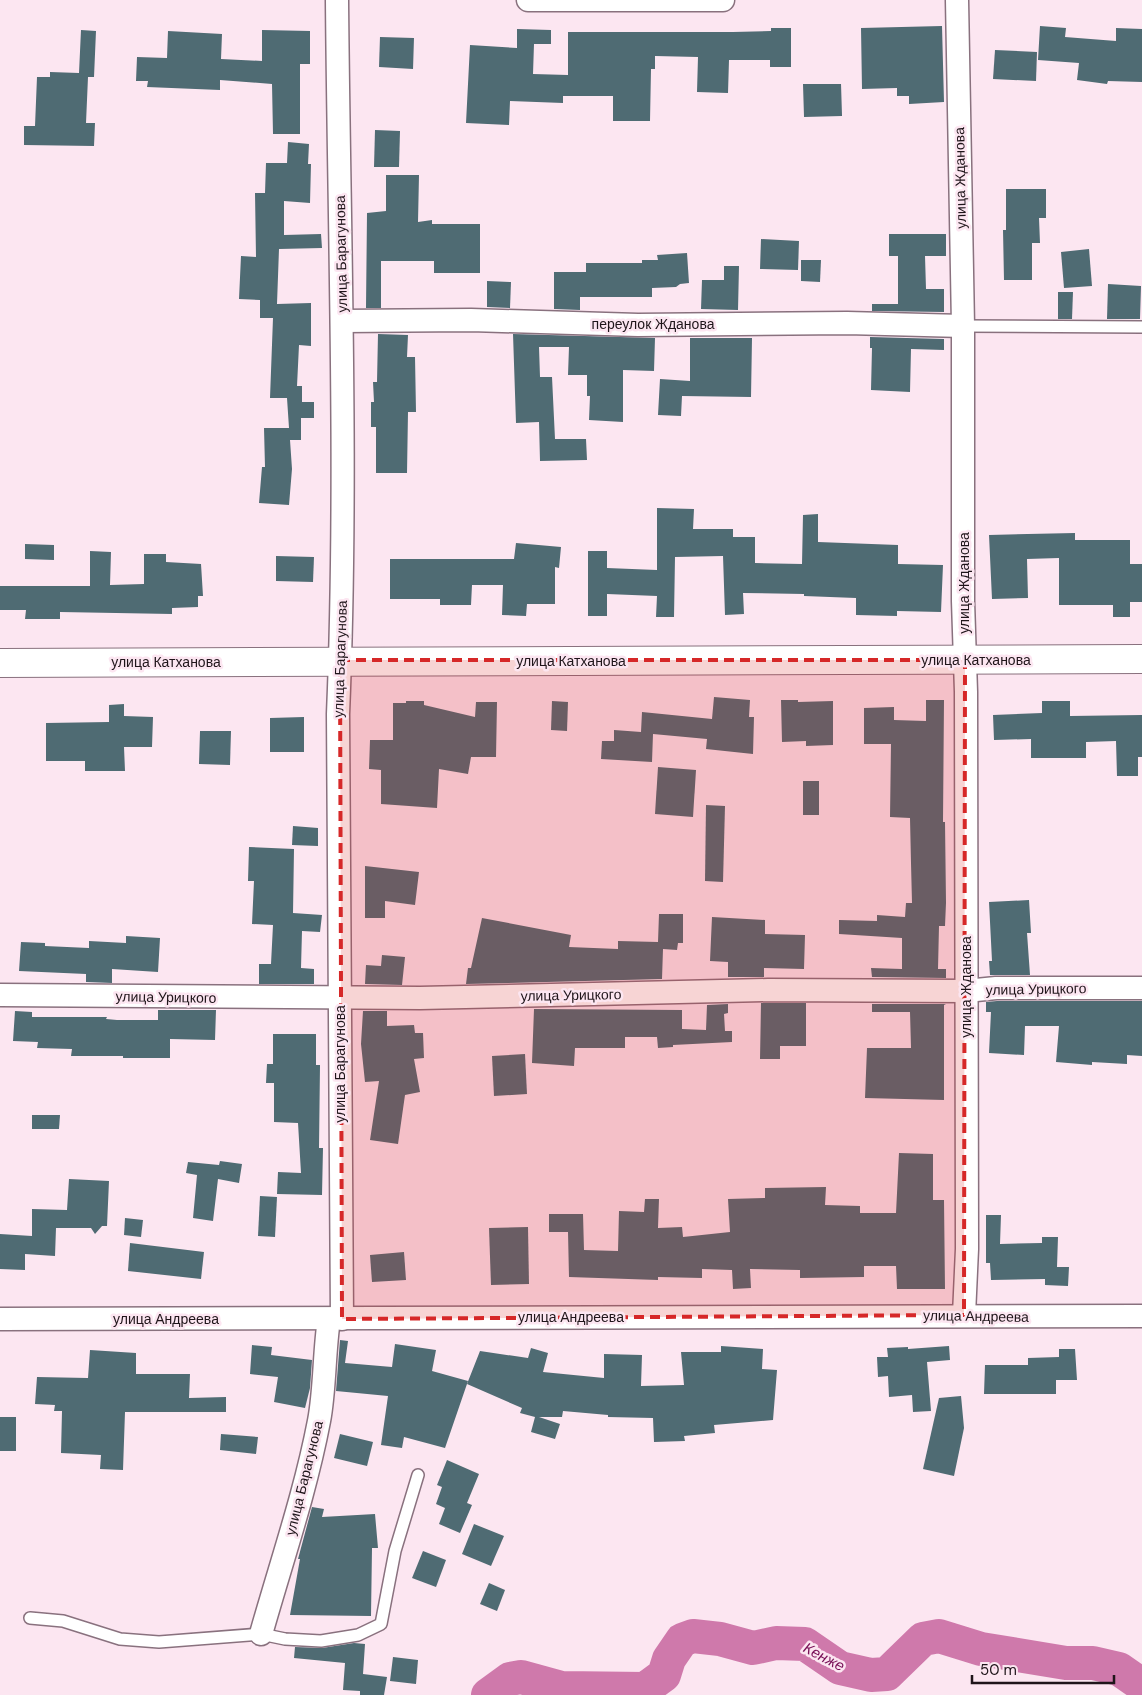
<svg xmlns="http://www.w3.org/2000/svg" width="1142" height="1695" font-family="'DM Sans',sans-serif">
	<rect width="100%" height="100%" fill="#fce6f1"/>
	<g fill="none" stroke-linecap="round" stroke-linejoin="round">
		<polyline stroke="#cf79ab" stroke-width="34" points="488,1695 510,1679 521,1677 561,1688 645,1689 664,1675 669,1659 682,1640 693,1636 720,1639 753,1648 776,1643 805,1644 840,1668 871,1675 887,1674 923,1639 939,1636 981,1649 1066,1663 1093,1663 1119,1669 1142,1685"/>
	</g>
	<g fill="#4f6b73">
		<polygon points="942,26 944,102 909,104 909,96 897,96 897,88 862,89 861,28"/>
		<polygon points="1040,26 1066,28 1065,37 1116,41 1116,28 1142,29 1142,82 1108,81 1107,84 1077,80 1079,63 1038,60"/>
		<polygon points="771,28 791,28 791,67 770,67 770,60 729,60 728,93 697,92 698,57 655,56 655,69 651,69 650,121 613,121 613,96 563,96 563,103 510,101 509,125 466,123 470,45 517,48 517,29 551,30 551,44 534,44 533,74 568,75 568,32 733,32 771,31"/>
		<polygon points="81,30 96,31 94,77 88,77 86,123 95,123 94,146 24,145 24,126 35,126 37,77 50,77 50,72 79,73"/>
		<polygon points="262,30 310,31 310,64 300,64 300,134 273,134 272,84 220,80 220,90 147,87 148,81 136,81 137,57 167,58 168,31 222,34 221,59 262,61"/>
		<polygon points="380,37 414,38 413,69 379,67"/>
		<polygon points="995,50 1037,52 1036,81 993,79"/>
		<polygon points="803,84 841,84 842,116 804,117"/>
		<polygon points="375,130 400,131 399,167 374,167"/>
		<polygon points="288,142 309,144 308,164 311,164 310,203 284,201 284,235 321,234 322,248 279,249 277,304 311,303 311,346 299,345 297,386 302,386 302,402 314,402 314,418 301,418 301,440 290,440 292,469 289,505 259,503 262,467 265,467 264,428 289,428 287,398 270,398 273,318 260,318 260,300 239,299 241,256 256,257 255,193 265,193 266,163 287,163"/>
		<polygon points="386,175 419,175 418,222 432,220 432,224 480,224 480,273 434,273 434,261 381,261 381,308 366,308 367,213 386,211"/>
		<polygon points="1006,189 1046,189 1046,218 1039,218 1040,243 1032,243 1032,280 1004,280 1003,230 1006,230"/>
		<polygon points="889,234 946,234 946,256 925,256 926,289 944,289 944,312 872,311 872,304 898,304 898,256 889,256"/>
		<polygon points="761,239 799,241 798,270 760,269"/>
		<polygon points="1089,249 1092,286 1064,288 1061,252"/>
		<polygon points="687,253 689,283 680,284 676,287 652,288 652,297 580,297 580,310 554,309 554,272 586,272 586,263 642,263 642,260 658,260 657,255"/>
		<polygon points="801,260 821,260 820,282 801,281"/>
		<polygon points="724,266 739,266 738,310 701,309 702,280 724,280"/>
		<polygon points="487,281 511,282 510,308 487,307"/>
		<polygon points="1108,284 1141,286 1140,319 1107,319"/>
		<polygon points="1058,292 1073,292 1072,319 1058,319"/>
		<polygon points="378,334 408,335 407,357 415,357 416,412 408,412 407,473 376,473 376,427 371,427 371,402 374,402 373,382 377,382"/>
		<polygon points="513,334 655,338 654,371 623,370 623,422 589,420 590,396 587,396 587,375 568,375 569,347 539,347 540,377 552,377 555,439 586,439 587,460 540,461 539,422 516,423"/>
		<polygon points="870,337 944,339 944,350 911,349 910,392 871,390 872,348 870,348"/>
		<polygon points="690,338 752,338 751,397 682,396 681,416 658,415 660,379 690,381"/>
		<polygon points="657,508 694,509 693,529 733,529 733,537 755,537 755,563 802,564 803,515 818,514 818,542 898,545 898,564 943,565 941,612 897,611 897,616 856,615 856,598 804,596 804,594 743,593 744,614 725,615 723,556 675,557 674,617 656,617 657,596 607,594 607,616 588,616 588,551 607,551 607,568 657,570"/>
		<polygon points="1075,533 1075,540 1130,540 1130,564 1142,564 1142,602 1130,602 1130,617 1113,617 1113,605 1059,605 1059,558 1027,559 1028,598 992,599 989,535"/>
		<polygon points="516,543 561,547 559,568 555,567 555,604 527,604 526,616 502,615 503,585 472,585 471,605 440,605 440,599 390,599 390,559 514,559"/>
		<polygon points="25,544 54,545 54,560 25,559"/>
		<polygon points="90,551 111,552 110,585 144,584 144,554 166,554 166,562 201,564 203,596 198,596 198,607 172,608 172,614 60,612 60,619 25,619 26,610 0,610 0,586 90,586"/>
		<polygon points="276,556 314,557 313,582 276,581"/>
		<polygon points="714,697 750,700 749,717 754,717 753,754 706,749 707,739 653,734 652,762 601,759 602,741 614,741 614,730 641,732 642,712 712,719"/>
		<polygon points="781,700 798,700 798,702 833,701 833,745 806,746 806,741 782,742"/>
		<polygon points="926,700 944,700 943,822 945,822 946,903 945,926 939,926 938,969 946,969 946,978 872,977 871,968 902,969 902,938 839,934 839,920 877,921 877,915 905,917 906,903 912,903 911,863 910,818 890,817 891,744 864,744 864,708 894,707 894,720 926,721"/>
		<polygon points="406,701 424,701 424,705 475,717 476,702 497,702 496,757 471,757 468,774 439,769 437,808 381,804 381,770 369,769 370,740 393,740 393,703 406,703"/>
		<polygon points="552,701 568,702 567,731 551,730"/>
		<polygon points="1042,701 1070,701 1070,716 1142,715 1142,757 1138,757 1138,776 1117,776 1116,741 1086,742 1086,758 1031,758 1031,739 994,740 993,715 1042,713"/>
		<polygon points="124,704 124,716 153,717 152,747 124,747 125,771 85,771 85,761 46,761 46,723 109,722 109,705"/>
		<polygon points="304,717 304,752 270,752 270,718"/>
		<polygon points="200,731 231,731 230,765 199,764"/>
		<polygon points="658,767 696,770 693,817 655,814"/>
		<rect x="803" y="781" width="16" height="34"/>
		<polygon points="706,805 725,806 723,882 705,881"/>
		<polygon points="293,826 318,828 318,846 292,845"/>
		<polygon points="249,847 294,849 293,913 322,915 320,932 302,931 301,968 314,969 314,984 259,984 259,964 271,964 273,925 252,924 254,881 248,881"/>
		<polygon points="365,866 419,872 415,905 385,901 385,918 365,918"/>
		<polygon points="1029,900 1031,933 1027,933 1030,975 990,975 989,961 992,961 989,902"/>
		<polygon points="659,914 683,914 683,943 678,943 677,950 663,949 662,979 466,984 468,968 471,968 482,918 571,935 569,947 618,949 618,941 658,942"/>
		<polygon points="712,917 765,920 765,934 805,935 804,969 764,968 764,977 728,977 728,962 710,961"/>
		<polygon points="126,936 160,938 158,972 112,969 112,983 86,982 86,974 19,971 21,942 45,943 45,946 89,948 89,941 126,943"/>
		<polygon points="382,955 405,957 402,985 365,984 366,965 381,966"/>
		<polygon points="997,1001 1142,1001 1142,1056 1127,1055 1127,1064 1092,1062 1092,1065 1056,1062 1059,1026 1025,1026 1024,1055 989,1053 991,1012 986,1012 986,1002"/>
		<polygon points="761,1003 806,1003 806,1046 780,1046 780,1059 760,1059"/>
		<polygon points="728,1004 728,1013 724,1014 725,1031 732,1031 732,1042 673,1045 673,1047 658,1048 657,1037 625,1037 625,1048 575,1048 574,1066 532,1063 534,1009 682,1010 682,1029 706,1030 707,1005"/>
		<polygon points="872,1004 946,1004 944,1005 944,1100 865,1098 867,1048 911,1048 910,1012 872,1012"/>
		<polygon points="158,1010 216,1010 215,1040 170,1039 170,1058 123,1058 123,1056 71,1056 72,1049 37,1048 38,1042 13,1041 15,1011 32,1012 32,1017 107,1017 106,1019 117,1020 158,1020"/>
		<polygon points="363,1011 387,1011 387,1026 414,1025 415,1033 423,1033 424,1058 414,1059 420,1092 405,1095 398,1144 370,1140 379,1081 365,1082 361,1044"/>
		<polygon points="273,1034 316,1034 316,1065 320,1065 319,1148 323,1148 322,1195 277,1194 278,1172 301,1173 298,1123 274,1122 274,1083 266,1083 267,1064 273,1064"/>
		<polygon points="525,1054 527,1094 494,1096 492,1056"/>
		<polygon points="32,1115 60,1115 59,1129 32,1129"/>
		<polygon points="899,1153 933,1154 933,1200 944,1200 945,1289 897,1289 896,1266 864,1266 864,1277 800,1278 800,1270 750,1269 751,1288 733,1289 732,1270 702,1269 702,1278 658,1277 658,1280 569,1277 568,1232 549,1232 549,1214 583,1214 584,1250 618,1251 619,1211 644,1212 645,1199 659,1199 658,1228 682,1227 683,1237 730,1232 728,1199 765,1198 765,1188 826,1187 825,1205 860,1206 860,1213 896,1213"/>
		<polygon points="220,1161 242,1164 239,1183 218,1179 213,1221 193,1218 197,1175 186,1173 188,1162 219,1165"/>
		<polygon points="69,1179 109,1181 107,1226 102,1226 95,1234 91,1228 56,1228 55,1256 25,1254 25,1270 0,1269 0,1234 32,1236 32,1209 67,1210"/>
		<polygon points="260,1196 277,1197 275,1237 258,1236"/>
		<polygon points="986,1215 1001,1215 1000,1244 1042,1243 1042,1237 1058,1237 1057,1267 1069,1267 1068,1286 1045,1285 1045,1279 991,1280 990,1263 986,1263"/>
		<polygon points="125,1218 143,1220 141,1237 124,1235"/>
		<polygon points="528,1227 529,1284 491,1285 489,1228"/>
		<polygon points="130,1243 204,1252 201,1279 128,1271"/>
		<polygon points="404,1252 406,1280 372,1282 370,1255"/>
		<polygon points="340,1340 348,1341 345,1363 392,1367 395,1344 436,1350 432,1371 468,1381 445,1448 404,1437 402,1448 381,1445 388,1396 336,1391"/>
		<polygon points="252,1345 272,1347 271,1355 312,1360 310,1388 305,1408 274,1402 278,1377 250,1374"/>
		<polygon points="721,1346 763,1349 762,1369 777,1370 773,1420 714,1425 715,1433 684,1436 685,1441 654,1442 653,1418 608,1417 608,1415 563,1411 562,1417 539,1417 560,1424 555,1439 531,1432 535,1417 520,1413 522,1408 467,1384 480,1351 528,1358 531,1348 548,1353 543,1372 604,1378 604,1354 642,1355 641,1386 684,1385 681,1352 721,1352"/>
		<polygon points="949,1346 950,1360 927,1362 931,1411 913,1412 912,1395 889,1397 888,1376 878,1377 877,1357 888,1357 887,1348 908,1347 908,1349"/>
		<polygon points="1059,1349 1075,1349 1077,1380 1056,1380 1056,1394 984,1394 985,1365 1028,1365 1028,1358 1059,1357"/>
		<polygon points="90,1350 136,1353 136,1374 190,1374 189,1398 226,1397 226,1412 125,1412 123,1470 100,1469 101,1455 61,1453 62,1411 54,1411 55,1405 35,1404 37,1377 88,1378"/>
		<polygon points="961,1396 964,1428 954,1476 923,1469 939,1398"/>
		<rect x="0" y="1417" width="16" height="34"/>
		<polygon points="221,1434 258,1437 256,1454 220,1450"/>
		<polygon points="340,1434 373,1442 367,1466 334,1458"/>
		<polygon points="447,1460 479,1474 467,1503 472,1505 460,1533 439,1524 445,1508 436,1504 442,1487 437,1485"/>
		<polygon points="312,1507 324,1509 322,1517 375,1514 378,1548 372,1548 371,1616 290,1615 300,1559 298,1559"/>
		<polygon points="474,1524 504,1536 491,1566 462,1554"/>
		<polygon points="423,1551 446,1560 436,1587 412,1578"/>
		<polygon points="489,1583 505,1590 497,1611 480,1604"/>
		<polygon points="354,1643 365,1644 363,1674 387,1677 384,1695 360,1695 360,1691 343,1690 345,1663 294,1658 295,1647 322,1648"/>
		<polygon points="393,1657 418,1660 416,1684 390,1681"/>
	</g>
	<g fill="none" stroke-linecap="round" stroke-linejoin="round">
		<g stroke="#89717e" stroke-width="14">
			<g id="lane">
				<polyline points="963,326 1142,327"/>
				<polyline points="30,1618 63,1621 120,1639 159,1642 261,1634 285,1639 321,1641 358,1635 381,1624 395,1551 418,1475"/>
			</g>
		</g>
		<g stroke="#89717e" stroke-width="25">
			<g id="street">
				<path d="M337,0C339,238 348,476 338,714L342,1319"/>
				<polyline points="528,0 723,0"/>
				<polyline points="957,0 963,326 963,601 966,692 967,1249 964,1315"/>
				<polyline points="342,321 471,320 638,325 847,323 963,326"/>
				<polyline points="0,995 420,998 768,990 966,991 996,988 1142,988"/>
				<polyline points="0,1319 1142,1316"/>
				<path d="M261,1634C281,1563 305,1494 319,1421C325,1390 324,1352 329,1319"/>
			</g>
		</g>
		<g stroke="#89717e" stroke-width="30">
			<polyline id="secondary" points="0,663 1142,659"/>
		</g>
		<use href="#lane" stroke="#fff" stroke-width="11"/>
		<use href="#street" stroke="#fff" stroke-width="22"/>
		<use href="#secondary" stroke="#fff" stroke-width="28"/>
	</g>
	<path fill="#d62828" fill-opacity="0.2" stroke="#d62828" stroke-width="4" stroke-dasharray="10 6" stroke-linejoin="round" d="M340,660H965L964,1315L342,1319Z"/>
	<g text-anchor="middle" dominant-baseline="central" stroke-width="5" stroke-linejoin="round" paint-order="stroke">
		<g font-size="14" fill="#1f151a" stroke="#fce6f1">
			<text transform="translate(960 178) rotate(-91)">улица Жданова</text>
			<text transform="translate(341 254) rotate(-91)">улица Барагунова</text>
			<text x="653" y="324">переулок Жданова</text>
			<text transform="translate(964 583) rotate(-90)">улица Жданова</text>
			<text transform="translate(340 659) rotate(-88)">улица Барагунова</text>
			<text x="976" y="660">улица Катханова</text>
			<text x="571" y="661">улица Катханова</text>
			<text x="166" y="662">улица Катханова</text>
			<text transform="translate(966 987) rotate(-90)">улица Жданова</text>
			<text transform="translate(1036 989) rotate(-1)">улица Урицкого</text>
			<text transform="translate(571 995) rotate(-1)">улица Урицкого</text>
			<text transform="translate(166 997) rotate(1)">улица Урицкого</text>
			<text transform="translate(340 1064) rotate(-90)">улица Барагунова</text>
			<text transform="translate(976 1316) rotate(1)">улица Андреева</text>
			<text x="571" y="1317">улица Андреева</text>
			<text x="166" y="1319">улица Андреева</text>
			<text transform="translate(304 1478) rotate(-76)">улица Барагунова</text>
		</g>
		<g font-size="15" font-style="italic" fill="#781057" stroke="#fce6f1">
			<text transform="translate(824 1657) rotate(28)">Кенже</text>
		</g>
	</g>
	<path d="M972 1675v8h142v-8" fill="none" stroke="#1f151a" stroke-width="2.5"/>
	<text x="980" y="1675" font-size="15" fill="#1f151a" stroke="#fce6f1" stroke-width="4" paint-order="stroke">50 m</text>
</svg>
